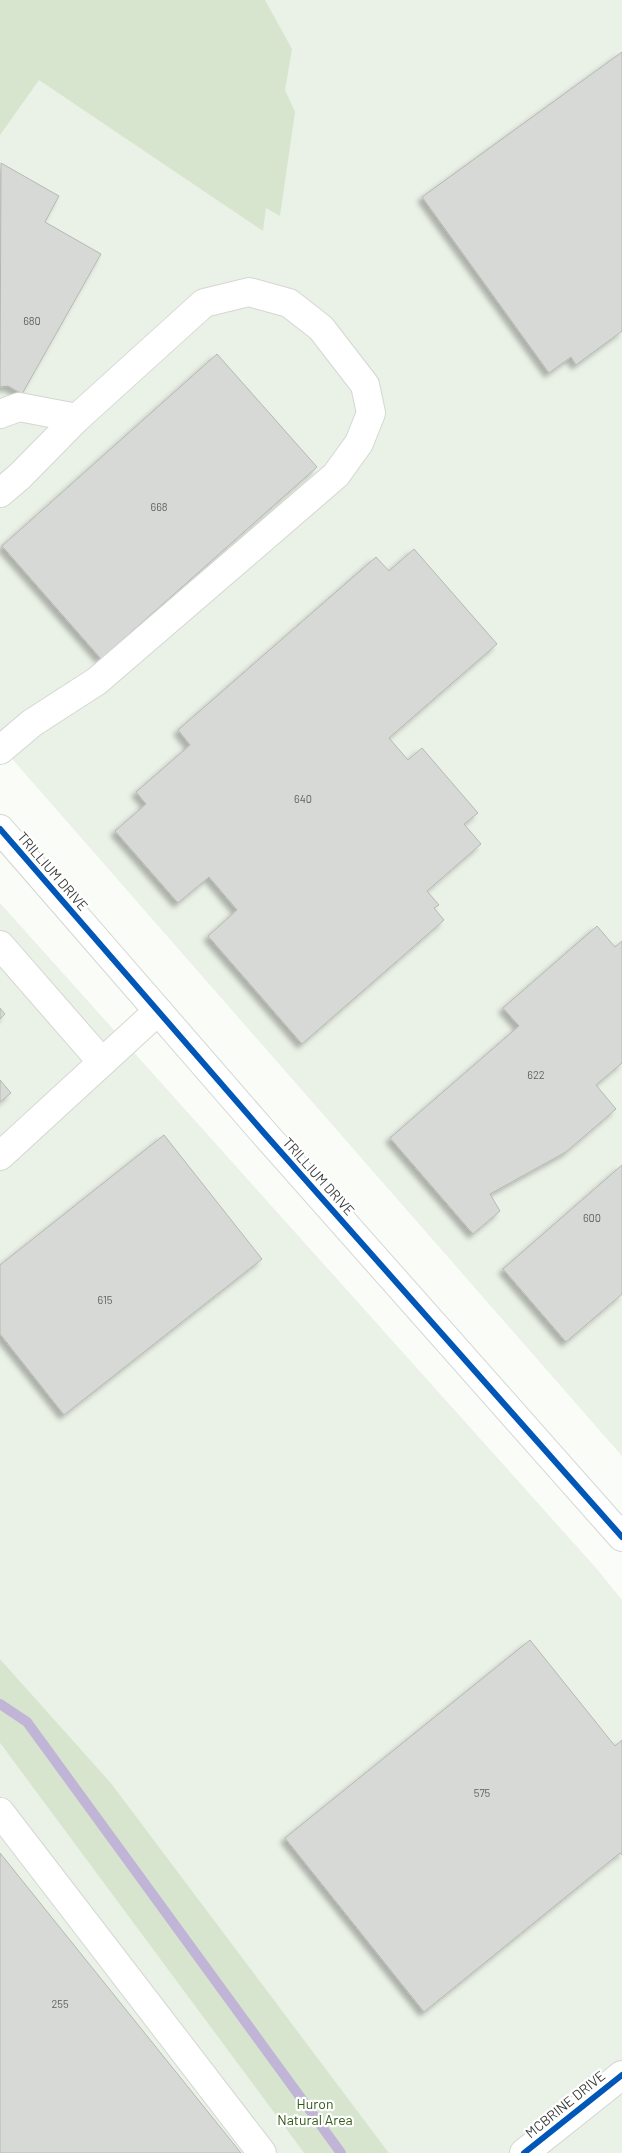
<svg xmlns="http://www.w3.org/2000/svg" width="622" height="2153" font-family="Barlow,sans-serif">
	<defs>
		<filter id="shadow"><feDropShadow dx="-4.5" dy="4.5" stdDeviation="2.5" flood-color="#0004"/></filter>
	</defs>
	<rect width="100%" height="100%" fill="#f9fcf7"/>
	<g fill="#eaf1e6">
		<polygon points="245,0 622,0 622,1456 0,745 0,126 37,64"/>
		<polygon points="0,903 596,1568 622,1600 622,2153 389,2153 111,1783 0,1659"/>
		<polygon points="0,1743 304,2153 0,2153"/>
	</g>
	<g fill="#d7e5cf">
		<polygon points="0,0 265,0 292,49 285,90 295,112 280,216 266,208 263,231 39,80 0,135"/>
		<polygon points="0,1659 111,1783 389,2153 304,2153 0,1743"/>
	</g>
	<g fill="none" stroke-linecap="round" stroke-linejoin="round">
		<polyline stroke="#c0b5d7" stroke-width="10" points="0,1704 27,1722 341,2153"/>
	</g>
	<g fill="#d6d9d5" stroke="#b6b8b4" filter="url(#shadow)">
		<polygon points="622,52 622,331 576,365 571,357 549,373 422,197"/>
		<polygon points="1,163 59,196 45,222 101,254 22,394 8,386 0,387"/>
		<polygon points="217,354 317,467 101,659 2,546"/>
		<polygon points="414,549 497,644 389,738 408,760 422,748 478,813 464,824 481,844 427,891 439,905 434,908 444,920 302,1044 208,936 237,910 209,877 178,903 115,831 146,804 136,792 190,745 178,730 376,557 389,571"/>
		<polygon points="597,926 615,947 622,941 622,1063 596,1085 616,1109 566,1152 490,1194 500,1211 473,1234 390,1138 519,1026 503,1008"/>
		<polygon points="0,1008 5,1014 0,1019"/>
		<polygon points="0,1080 11,1093 0,1102"/>
		<polygon points="164,1135 262,1259 64,1415 0,1334 0,1265"/>
		<polygon points="622,1165 622,1294 566,1342 503,1269"/>
		<polygon points="530,1640 615,1746 622,1740 622,1855 620,1853 424,2012 285,1838"/>
		<polygon points="0,1853 241,2153 0,2153"/>
	</g>
	<g fill="none" stroke-linecap="round" stroke-linejoin="round">
		<g stroke="#d4d7d3" stroke-width="30">
			<g id="minor">
				<polyline points="0,414 19,407 77,418 204,303 249,292 289,303 321,328 365,385 371,413 359,443 336,475 97,681 32,723 0,750"/>
				<polyline points="0,493 20,476 77,418"/>
				<polyline points="0,829 264,1133 622,1537"/>
				<polyline points="0,945 102,1062"/>
				<polyline points="0,1156 158,1011"/>
				<polyline points="0,1812 262,2153"/>
				<polyline points="524,2153 622,2075"/>
			</g>
		</g>
		<use href="#minor" stroke="#fefffe" stroke-width="28"/>
		<g stroke="#fff" stroke-width="9">
			<g id="cycleway">
				<polyline points="0,829 264,1133 622,1537"/>
				<polyline points="524,2153 622,2075"/>
			</g>
		</g>
		<use href="#cycleway" stroke="#0057b8" stroke-width="6"/>
	</g>
	<g text-anchor="middle" dominant-baseline="central" stroke-width="4.5" stroke-linejoin="round" paint-order="stroke">
		<g font-size="11" fill="#626461">
			<text x="32" y="320">680</text>
			<text x="159" y="506">668</text>
			<text x="303" y="798">640</text>
			<text x="536" y="1074">622</text>
			<text x="592" y="1217">600</text>
			<text x="105" y="1299">615</text>
			<text x="482" y="1792">575</text>
			<text x="60" y="2003">255</text>
		</g>
		<g font-size="14" fill="#3b3d3a" stroke="#fff">
			<text transform="translate(53 871) rotate(49)">TRILLIUM DRIVE</text>
			<text transform="translate(319 1176) rotate(48)">TRILLIUM DRIVE</text>
			<text transform="translate(565 2104) rotate(-39)">MCBRINE DRIVE</text>
		</g>
		<g font-size="14" fill="#325815" stroke="#fff">
			<text x="315" y="2103">Huron<tspan x="315" dy="16">Natural Area</tspan></text>
		</g>
	</g>
</svg>
